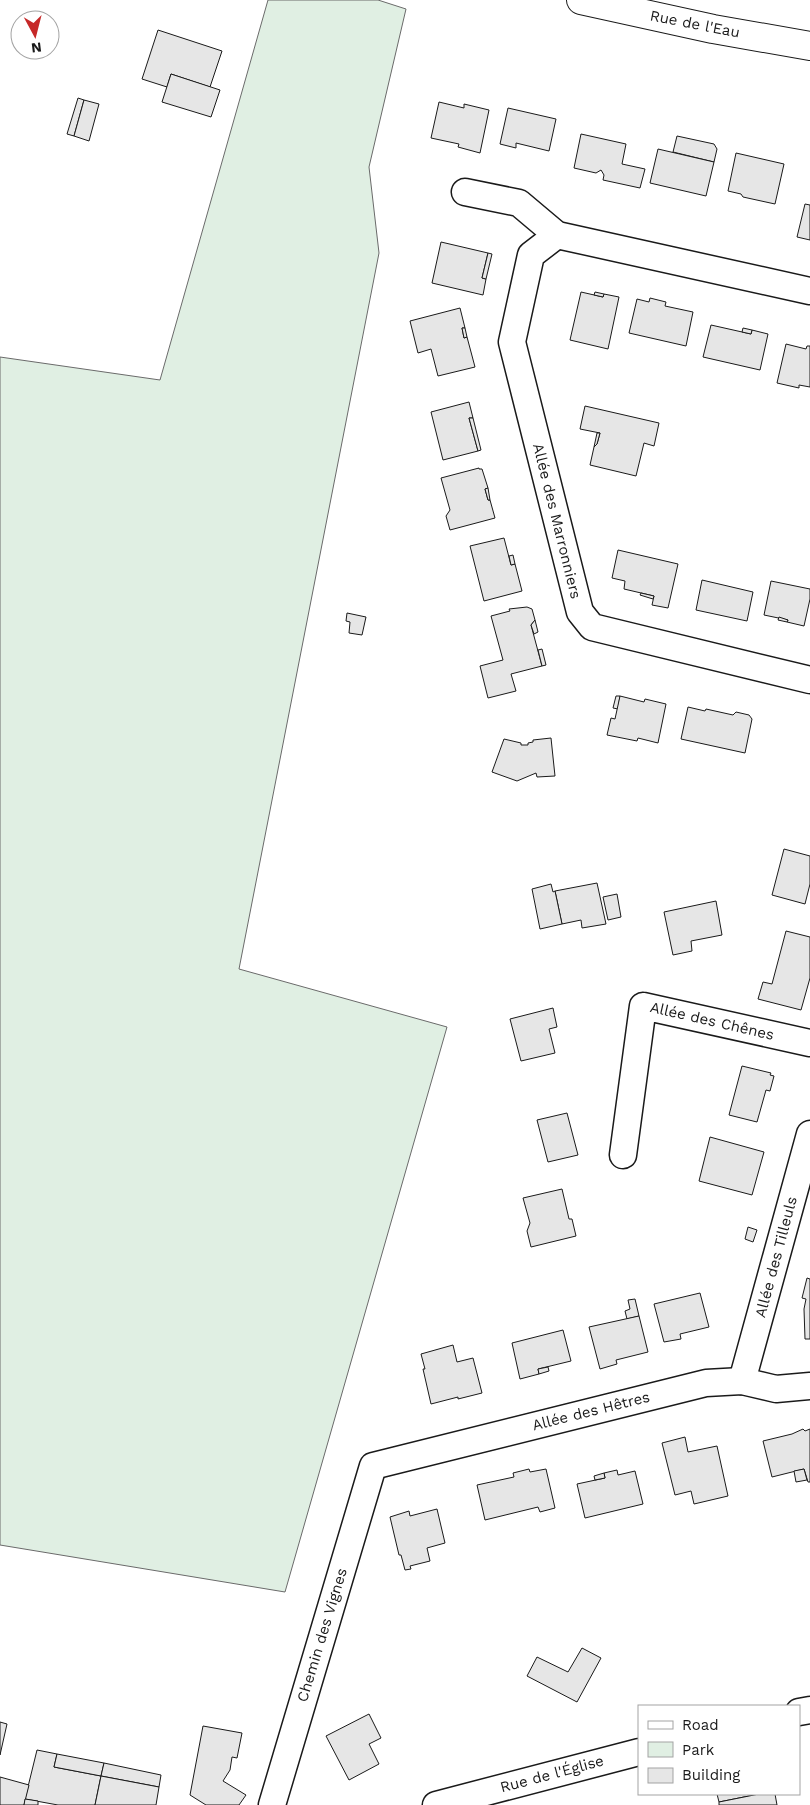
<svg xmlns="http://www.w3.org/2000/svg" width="810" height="1805" font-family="'Work Sans',sans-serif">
	<rect width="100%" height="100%" fill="#fff"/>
	<polygon fill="#e0efe3" stroke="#6a6a6a" points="268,0 378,0 406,9 369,167 379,253 239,969 447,1027 285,1592 0,1545 0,357 160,380"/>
	<g fill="#e6e6e6" stroke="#1a1a1a">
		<polygon points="158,30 222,51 210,87 171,74 167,87 142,79"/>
		<polygon points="171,74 220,90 211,117 162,102"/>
		<polygon points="78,98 84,100 74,136 67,134"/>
		<polygon points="84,100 99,104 89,141 74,136"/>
		<polygon points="439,102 464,108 464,104 489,110 480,153 458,147 459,144 431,138"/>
		<polygon points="508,108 556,119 549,151 516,143 516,148 500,144"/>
		<polygon points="581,134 626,144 622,164 645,169 640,188 603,180 604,175 601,170 596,173 574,168"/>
		<polygon points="677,136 714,144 717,149 714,162 673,152"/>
		<polygon points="658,149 714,162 706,196 650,183"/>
		<polygon points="736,153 784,164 775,204 743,197 741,194 728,191"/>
		<polygon points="805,204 810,205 810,240 797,237"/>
		<polygon points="441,242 488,253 482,278 486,279 483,295 432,283"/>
		<polygon points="488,253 492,254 486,279 482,278"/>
		<polygon points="581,292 603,297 604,294 619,297 608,349 570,340"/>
		<polygon points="595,292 604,294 603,297 594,295"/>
		<polygon points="650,298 666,302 665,306 693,312 686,346 629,333 637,299 649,302"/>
		<polygon points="460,308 465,328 462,328 464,338 467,337 475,367 438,376 431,349 418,353 410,321"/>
		<polygon points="711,325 751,334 752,330 768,334 760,370 703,357"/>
		<polygon points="462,328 465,328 467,337 464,338"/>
		<polygon points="743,328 752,330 751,334 742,332"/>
		<polygon points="786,344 806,349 807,346 810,346 810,387 799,385 799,388 777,383"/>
		<polygon points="469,402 473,418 469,418 478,451 443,460 431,412"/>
		<polygon points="585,406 659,423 654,446 644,443 636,476 590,465 594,447 597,444 600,433 580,429"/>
		<polygon points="469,418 473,418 481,450 478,451"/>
		<polygon points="597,433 600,433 597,444 594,447"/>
		<polygon points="479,468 479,469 482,469 488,488 485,489 488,500 490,500 495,518 450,530 446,516 450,510 441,478"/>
		<polygon points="488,488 490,500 488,500 485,489"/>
		<polygon points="504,538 511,565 515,564 522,591 484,601 470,546"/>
		<polygon points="618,550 678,564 668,608 652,605 654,596 624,589 625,581 612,578"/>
		<polygon points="513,555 515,564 511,565 509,556"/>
		<polygon points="702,580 753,592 747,621 696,610"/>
		<polygon points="771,581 810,589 810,599 804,626 787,622 788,620 764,615"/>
		<polygon points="641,593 654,596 653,599 640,595"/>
		<polygon points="527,607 532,609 535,620 531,625 542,666 511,674 516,691 488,698 480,666 503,660 491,616 510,611 509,609"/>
		<polygon points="347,613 366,617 362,635 349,633 350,622 346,621"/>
		<polygon points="779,617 788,620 787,622 778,620"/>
		<polygon points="535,620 538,632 534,634 531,625"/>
		<polygon points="542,649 546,665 542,666 538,650"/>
		<polygon points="616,696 620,696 618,709 613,708"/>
		<polygon points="620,696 644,702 645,699 666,704 658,743 638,738 637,741 607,735 611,718 615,719"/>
		<polygon points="688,707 705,711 706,709 733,715 736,712 749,715 752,719 745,753 681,739"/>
		<polygon points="551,738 555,776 537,777 536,773 517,781 492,772 504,739 521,743 521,745 528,745 528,743 533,742 533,740"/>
		<polygon points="784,849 810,856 810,884 805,904 772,895"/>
		<polygon points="597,883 606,924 582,928 581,920 562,924 555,891"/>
		<polygon points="551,884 553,892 555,891 562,924 540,929 532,889"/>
		<polygon points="617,894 621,917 608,920 603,897"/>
		<polygon points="716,901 722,935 691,941 692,951 673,955 664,912"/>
		<polygon points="786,931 810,937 810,978 801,1010 758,999 763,982 772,984"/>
		<polygon points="553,1008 557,1027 549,1029 555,1053 521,1061 510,1019"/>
		<polygon points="742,1066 771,1073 770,1075 774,1076 770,1091 766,1090 757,1122 729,1115"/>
		<polygon points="567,1113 578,1155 548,1162 537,1120"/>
		<polygon points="710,1137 764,1152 752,1195 699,1181"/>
		<polygon points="562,1189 569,1219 572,1219 576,1236 531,1247 527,1231 530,1223 523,1198"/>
		<polygon points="748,1227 757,1230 753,1242 745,1239"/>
		<polygon points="807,1278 810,1279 810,1339 805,1339 804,1309 806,1299 802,1298"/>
		<polygon points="700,1293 709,1327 680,1334 681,1339 664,1342 654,1304"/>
		<polygon points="635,1299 639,1316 627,1319 625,1311 630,1309 628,1300"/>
		<polygon points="639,1316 648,1352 616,1360 617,1364 600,1369 589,1327"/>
		<polygon points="563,1330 571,1361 538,1369 539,1374 520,1379 512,1343"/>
		<polygon points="453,1345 457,1362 473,1358 482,1393 458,1399 458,1397 431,1404 423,1369 425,1369 421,1354"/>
		<polygon points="548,1367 549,1371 539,1374 538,1369"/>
		<polygon points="803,1429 805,1431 810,1429 810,1482 808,1482 804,1469 772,1477 763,1441 792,1434"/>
		<polygon points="685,1437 688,1452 717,1446 728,1496 694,1504 691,1491 675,1495 662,1443"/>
		<polygon points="529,1469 530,1472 546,1469 555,1508 540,1512 538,1507 485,1520 477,1485 514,1477 513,1473"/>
		<polygon points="804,1469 807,1480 796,1482 794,1471"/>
		<polygon points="617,1470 618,1475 635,1471 643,1504 585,1518 577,1484 605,1478 604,1473"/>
		<polygon points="604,1473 605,1478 595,1480 594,1476"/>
		<polygon points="437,1509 445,1543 427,1548 430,1561 410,1566 411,1569 405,1570 401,1555 399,1555 390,1517 409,1511 410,1516"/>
		<polygon points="582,1648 601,1658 577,1702 527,1676 537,1657 568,1672"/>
		<polygon points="369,1714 381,1738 369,1744 379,1764 349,1780 326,1736"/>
		<polygon points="0,1722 7,1724 0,1755"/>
		<polygon points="203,1726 242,1733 237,1758 232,1757 230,1770 223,1781 246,1795 239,1805 206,1805 190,1795"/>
		<polygon points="37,1750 57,1754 54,1767 101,1776 95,1805 58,1805 25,1799"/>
		<polygon points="57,1754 104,1763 101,1776 54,1767"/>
		<polygon points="104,1763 161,1775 159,1787 101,1776"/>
		<polygon points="101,1776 159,1787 156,1805 95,1805"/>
		<polygon points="0,1777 29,1785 24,1805 0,1805"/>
		<polygon points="717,1794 759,1794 719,1802"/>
		<polygon points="759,1794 775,1794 777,1805 719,1805 719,1802"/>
		<polygon points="25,1799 38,1801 38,1805 24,1805"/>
	</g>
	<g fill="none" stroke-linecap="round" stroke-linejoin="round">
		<g stroke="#1a1a1a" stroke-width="29">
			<g id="street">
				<polyline points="465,192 519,203 557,235 810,291"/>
				<polyline points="557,235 531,255 512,342 580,612 592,627 810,680"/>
				<polyline points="623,1155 643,1006 810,1043"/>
				<polyline points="742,1381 810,1134"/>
				<polyline points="799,1712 810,1710"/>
				<polyline points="272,1805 373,1466 706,1383 742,1381 776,1389 810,1386"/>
				<polyline points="436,1805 639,1752"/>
			</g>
		</g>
		<g stroke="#1a1a1a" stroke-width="30">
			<polyline id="secondary" points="581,0 713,29 810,46"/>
		</g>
		<use href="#street" stroke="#fff" stroke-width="26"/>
		<use href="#secondary" stroke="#fff" stroke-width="28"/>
	</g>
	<g text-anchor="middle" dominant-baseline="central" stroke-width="4" stroke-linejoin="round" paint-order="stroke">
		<g font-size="15" fill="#1a1a1a" stroke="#fff">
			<text transform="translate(695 24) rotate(11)">Rue de l'Eau</text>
			<text transform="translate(557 521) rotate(76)">Allée des Marronniers</text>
			<text transform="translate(712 1021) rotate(13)">Allée des Chênes</text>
			<text transform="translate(776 1257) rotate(-75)">Allée des Tilleuls</text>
			<text transform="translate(591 1411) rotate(-14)">Allée des Hêtres</text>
			<text transform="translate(322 1635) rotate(-73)">Chemin des Vignes</text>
			<text transform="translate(552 1774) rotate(-15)">Rue de l'Église</text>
		</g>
	</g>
	<rect x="638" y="1705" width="162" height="90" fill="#ffffff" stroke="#a3a3a3"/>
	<rect x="648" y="1721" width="25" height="8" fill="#ffffff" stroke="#a3a3a3"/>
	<text x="682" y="1730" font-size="15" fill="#1a1a1a">Road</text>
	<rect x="648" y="1742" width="25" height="15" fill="#e0efe3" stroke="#a3a3a3"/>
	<text x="682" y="1755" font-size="15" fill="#1a1a1a">Park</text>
	<rect x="648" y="1768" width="25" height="15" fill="#e6e6e6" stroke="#a3a3a3"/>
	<text x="682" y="1780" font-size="15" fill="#1a1a1a">Building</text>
	<g transform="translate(35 35) rotate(173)"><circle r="24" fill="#ffffff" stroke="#a3a3a3"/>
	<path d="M0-4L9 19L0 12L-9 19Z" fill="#c62828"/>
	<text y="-8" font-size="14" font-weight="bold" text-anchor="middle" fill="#1a1a1a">N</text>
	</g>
</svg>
